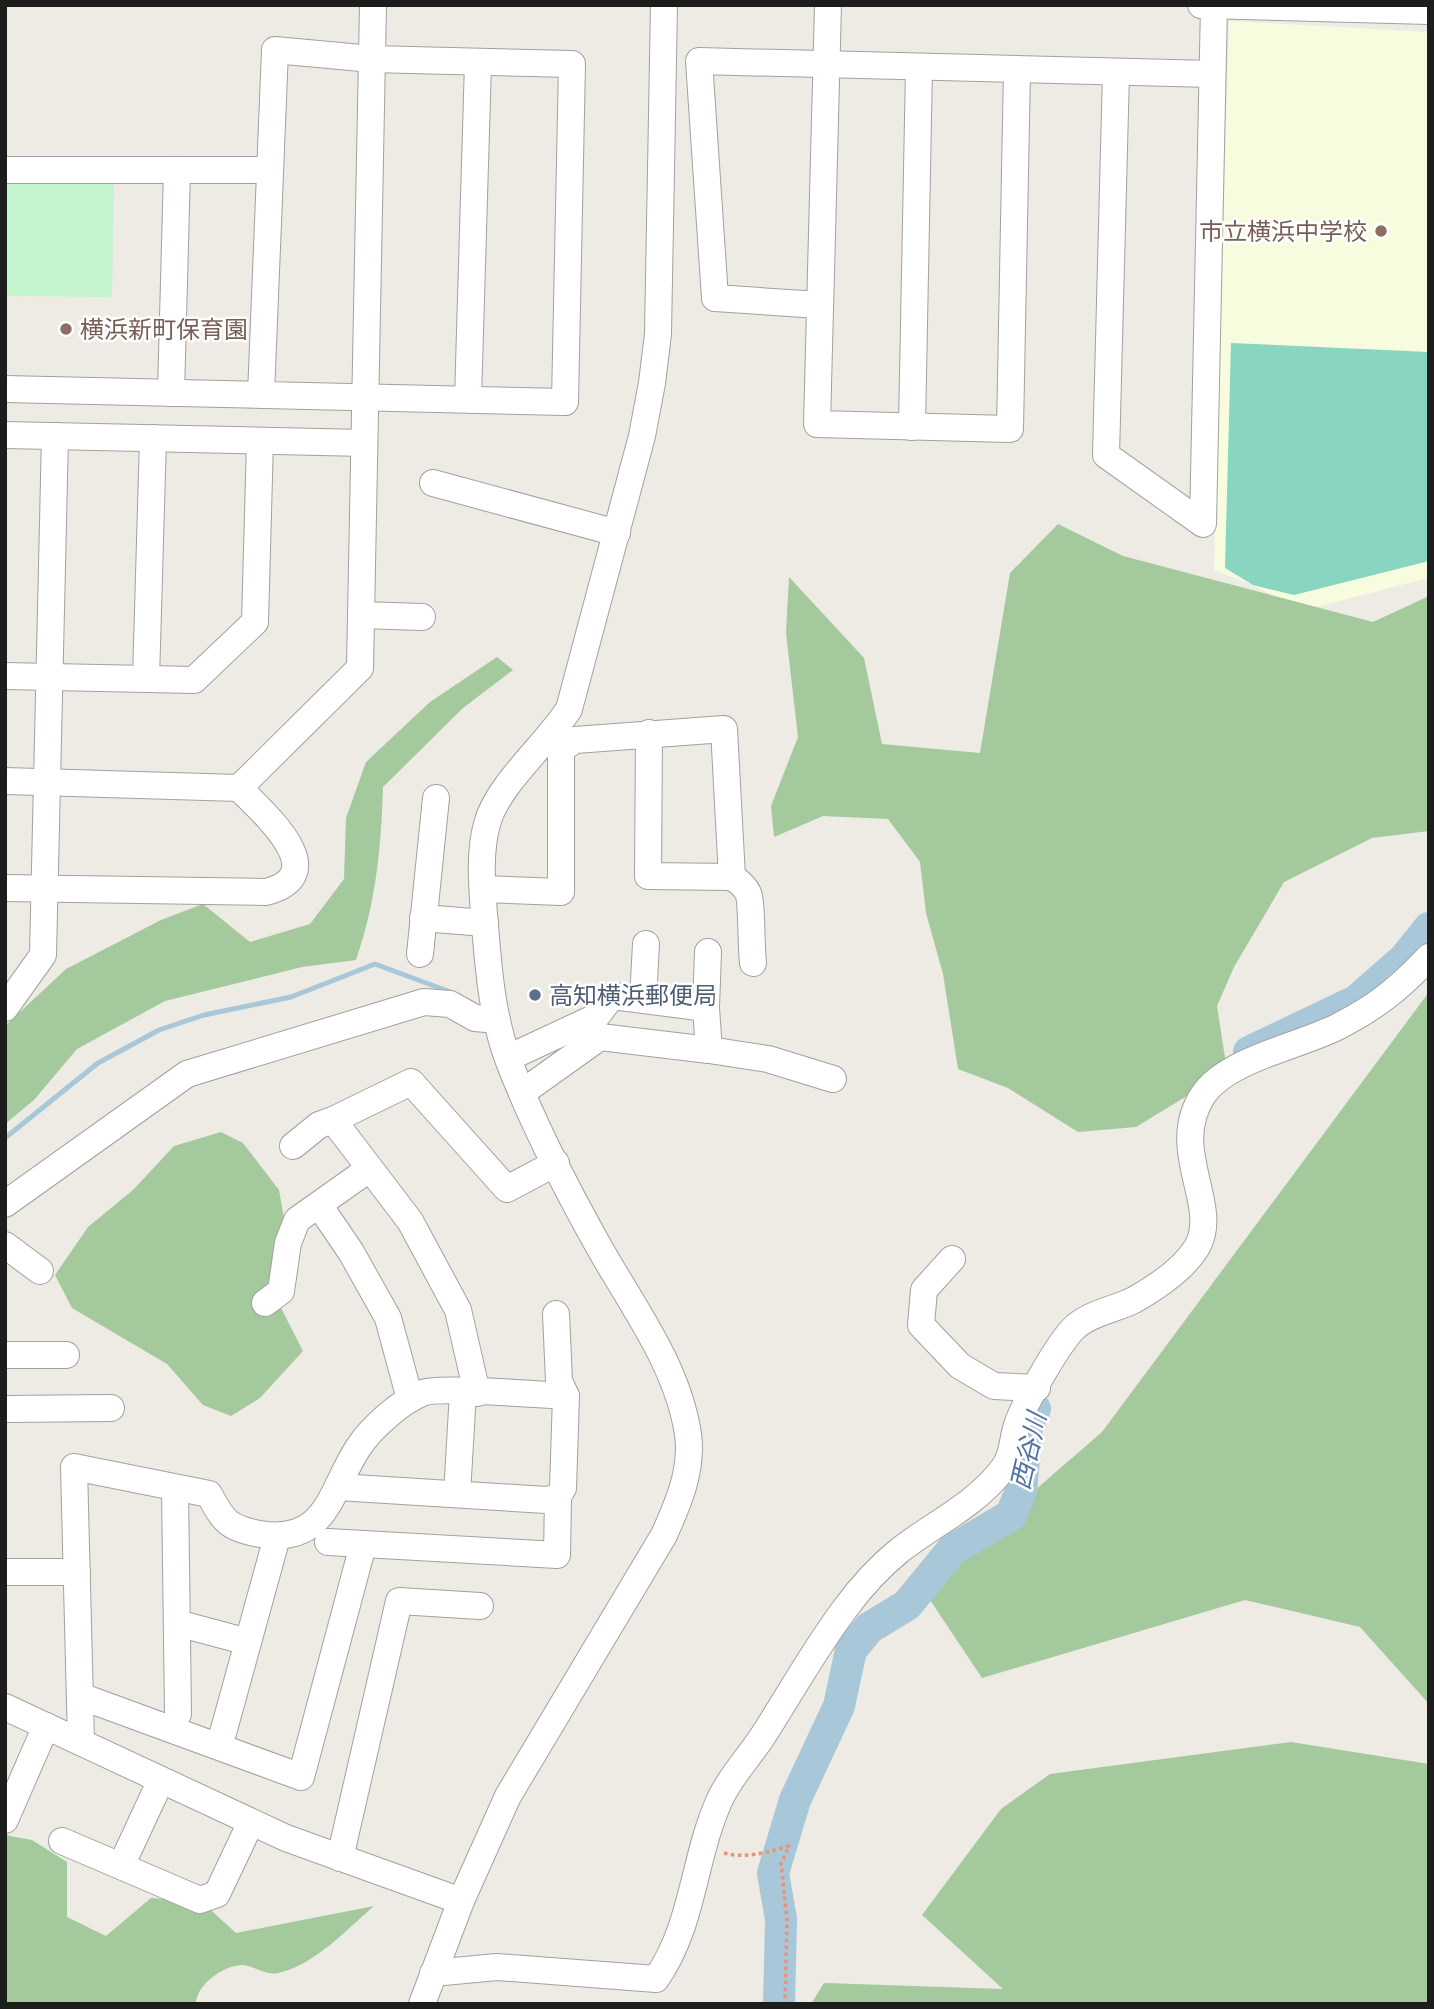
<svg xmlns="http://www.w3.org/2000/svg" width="1434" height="2009" font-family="'Titillium Web','Noto Sans JP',sans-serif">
	<rect width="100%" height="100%" fill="#edebe4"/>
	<polygon fill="#f8fcde" points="1229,21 1429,32 1429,578 1300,611 1253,585 1214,570"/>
	<g fill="#a4c99c">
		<polygon points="1058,524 1123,556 1373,622 1429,596 1429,831 1372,838 1284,882 1234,967 1217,1006 1226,1064 1190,1094 1136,1127 1078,1132 1008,1088 958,1069 943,974 926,913 920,862 888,819 823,816 774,837 771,806 798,737 786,633 789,577 864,658 882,744 980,753 1010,573"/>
		<path d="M497,657L513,670L463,708L383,787C381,849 376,902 356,960L302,967L165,1001L77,1049L34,1100L5,1124V1026L66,969L161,920L203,904L250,942L310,924L344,879L346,818L366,762L430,702Z"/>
		<polygon points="1429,992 1429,1704 1360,1627 1245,1600 982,1678 930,1600 937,1575 1102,1432"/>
		<polygon points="221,1132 243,1143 279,1190 284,1218 278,1302 303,1351 260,1398 231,1416 203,1405 167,1364 72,1308 55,1275 88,1227 133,1190 174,1146"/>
		<polygon points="1291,1742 1429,1764 1429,2004 811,2004 824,1983 1003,1989 922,1915 1001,1809 1050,1774"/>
		<path d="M5,1835L32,1840L67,1862V1917L106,1936L151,1898L202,1902L236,1933L374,1906C347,1929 315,1965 278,1973C266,1976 253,1965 241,1965C223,1966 196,1985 196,2004H5Z"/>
	</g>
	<polygon fill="#c4f4ce" points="5,180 114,182 112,297 5,296"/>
	<polygon fill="#88d6c1" points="1231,343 1429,352 1429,561 1294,595 1253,585 1225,568"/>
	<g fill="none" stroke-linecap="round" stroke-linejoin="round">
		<polyline stroke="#a8c7d8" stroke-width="5" points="5,1138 98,1063 159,1030 204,1015 291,997 375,964 453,993"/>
		<g stroke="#a8c7d8" stroke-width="32">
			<polyline points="1249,1052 1356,1001 1404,959 1429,928"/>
			<polyline points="779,2004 781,1919 773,1873 795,1800 839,1706 851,1650 869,1628 907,1605 952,1550 1011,1515 1021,1491 1027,1428 1035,1409"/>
		</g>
		<g stroke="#a1a1a1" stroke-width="28">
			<g id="minor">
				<polyline points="828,5 817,424 1010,429 1017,70"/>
				<polyline points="1201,5 1429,11"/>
				<polyline points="1116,73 1106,455 1203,524 1214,6"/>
				<polyline points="5,170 270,170"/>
				<polyline points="819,305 715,298 699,61 1212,74"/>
				<path d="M5,389C192,393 379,396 565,402L572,64L372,59L275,50L261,395"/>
				<polyline points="171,393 177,170"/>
				<polyline points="468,399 478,63"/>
				<polyline points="912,427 919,68"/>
				<polyline points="5,435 364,443"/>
				<polyline points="433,483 617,533"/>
				<polyline points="361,615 422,617"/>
				<polyline points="5,676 194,680 255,622 260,441"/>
				<polyline points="146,679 153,438"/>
				<polyline points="553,734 561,749 575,740 724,729 732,877 648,876 649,733"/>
				<polyline points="5,781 239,788 360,668 373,5"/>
				<path d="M732,877C738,881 745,886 748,893C752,901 751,948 753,963"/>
				<path d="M5,888L266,892C336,874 261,811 239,788"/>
				<polyline points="483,889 561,892 561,749"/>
				<polyline points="423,918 485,923"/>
				<polyline points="420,954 436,798"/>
				<polyline points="643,999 646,944"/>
				<polyline points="5,1008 43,955 55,436"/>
				<polyline points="709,1050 768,1059 833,1079"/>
				<polyline points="508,1058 596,1017 612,996 706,1008 708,952"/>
				<polyline points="523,1092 600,1037 709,1050 706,1008"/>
				<polyline points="293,1146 319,1125 333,1120"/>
				<polyline points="5,1204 187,1074 424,1002 450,1004 475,1018 497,1020"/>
				<polyline points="319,1205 351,1252 388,1318 410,1399"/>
				<polyline points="5,1245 40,1271"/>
				<polyline points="952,1259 924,1290 921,1325 960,1366 994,1386 1037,1388"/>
				<polyline points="265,1303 281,1291 288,1243 297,1220 369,1169"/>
				<polyline points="5,1355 66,1355"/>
				<polyline points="477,1393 458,1310 410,1221 333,1120 411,1082 507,1189 556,1163"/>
				<polyline points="5,1409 111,1408"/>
				<polyline points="338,1487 546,1500 558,1497 563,1488 566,1396 559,1381 556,1314"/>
				<polyline points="175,1488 178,1714"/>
				<polyline points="457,1494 463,1392"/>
				<polyline points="328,1542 557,1555 558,1497"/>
				<polyline points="5,1572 77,1572"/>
				<polyline points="177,1623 248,1642"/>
				<polyline points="80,1696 301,1777 363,1545"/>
				<polyline points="5,1707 286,1838 461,1901"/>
				<polyline points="223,1733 277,1537"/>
				<path d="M81,1742L74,1467L209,1494C224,1522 228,1528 260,1534C327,1545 330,1491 358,1448C371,1428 400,1402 422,1393C437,1386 543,1395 566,1396"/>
				<polyline points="5,1820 46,1726"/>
				<polyline points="62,1841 200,1900 217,1894 251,1822"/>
				<polyline points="340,1858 399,1601 480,1606"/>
				<polyline points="121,1866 161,1780"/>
				<path d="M433,1973L497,1967L656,1979C694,1925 693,1858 720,1799C731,1775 752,1754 766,1731C792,1690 815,1649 844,1610C860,1588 879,1567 900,1550C935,1523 975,1505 1002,1470C1013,1457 1012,1440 1017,1425C1025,1402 1056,1348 1072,1330C1088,1313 1114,1310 1134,1300C1155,1288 1184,1269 1197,1247C1221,1205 1167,1150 1203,1095C1227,1059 1300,1046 1337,1027C1376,1007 1399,989 1429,957"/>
				<path d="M422,2004L461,1901L508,1796L664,1535C678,1504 693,1470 688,1434C678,1368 636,1311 603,1254C568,1192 533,1125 508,1059C491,1013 488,962 484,914C482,885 479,853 487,824C497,785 547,744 569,709L642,436L652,383L658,334L664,5"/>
			</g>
		</g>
		<path stroke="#ed9075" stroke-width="3.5" stroke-dasharray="3.5 3.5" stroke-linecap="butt" d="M724,1853C746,1859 768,1852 789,1846L781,1863L787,1921L785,2004"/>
		<use href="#minor" stroke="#fff" stroke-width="26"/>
	</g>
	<g fill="#8d6e63" stroke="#fff" stroke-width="2.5">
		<circle cx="1381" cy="231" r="7"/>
		<circle cx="66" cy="329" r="7"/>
	</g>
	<circle fill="#5c6f8a" stroke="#fff" stroke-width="2.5" cx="535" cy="995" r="7"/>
	<g text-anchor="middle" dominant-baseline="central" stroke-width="5" stroke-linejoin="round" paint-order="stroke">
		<g font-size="24" fill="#785e54" stroke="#fff" text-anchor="end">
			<text x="1367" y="231">市立横浜中学校</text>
			<text x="80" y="329" text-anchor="start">横浜新町保育園</text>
		</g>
		<g font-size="24" fill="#4e5e75" stroke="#fff" text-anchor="start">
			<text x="549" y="995">高知横浜郵便局</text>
		</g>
		<g font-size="26" font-style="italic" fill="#5271a4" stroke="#fff">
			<text transform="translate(1028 1451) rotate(-77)">西谷川</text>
		</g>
	</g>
	<rect width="1434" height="2009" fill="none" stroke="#1d1d1d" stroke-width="14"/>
</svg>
